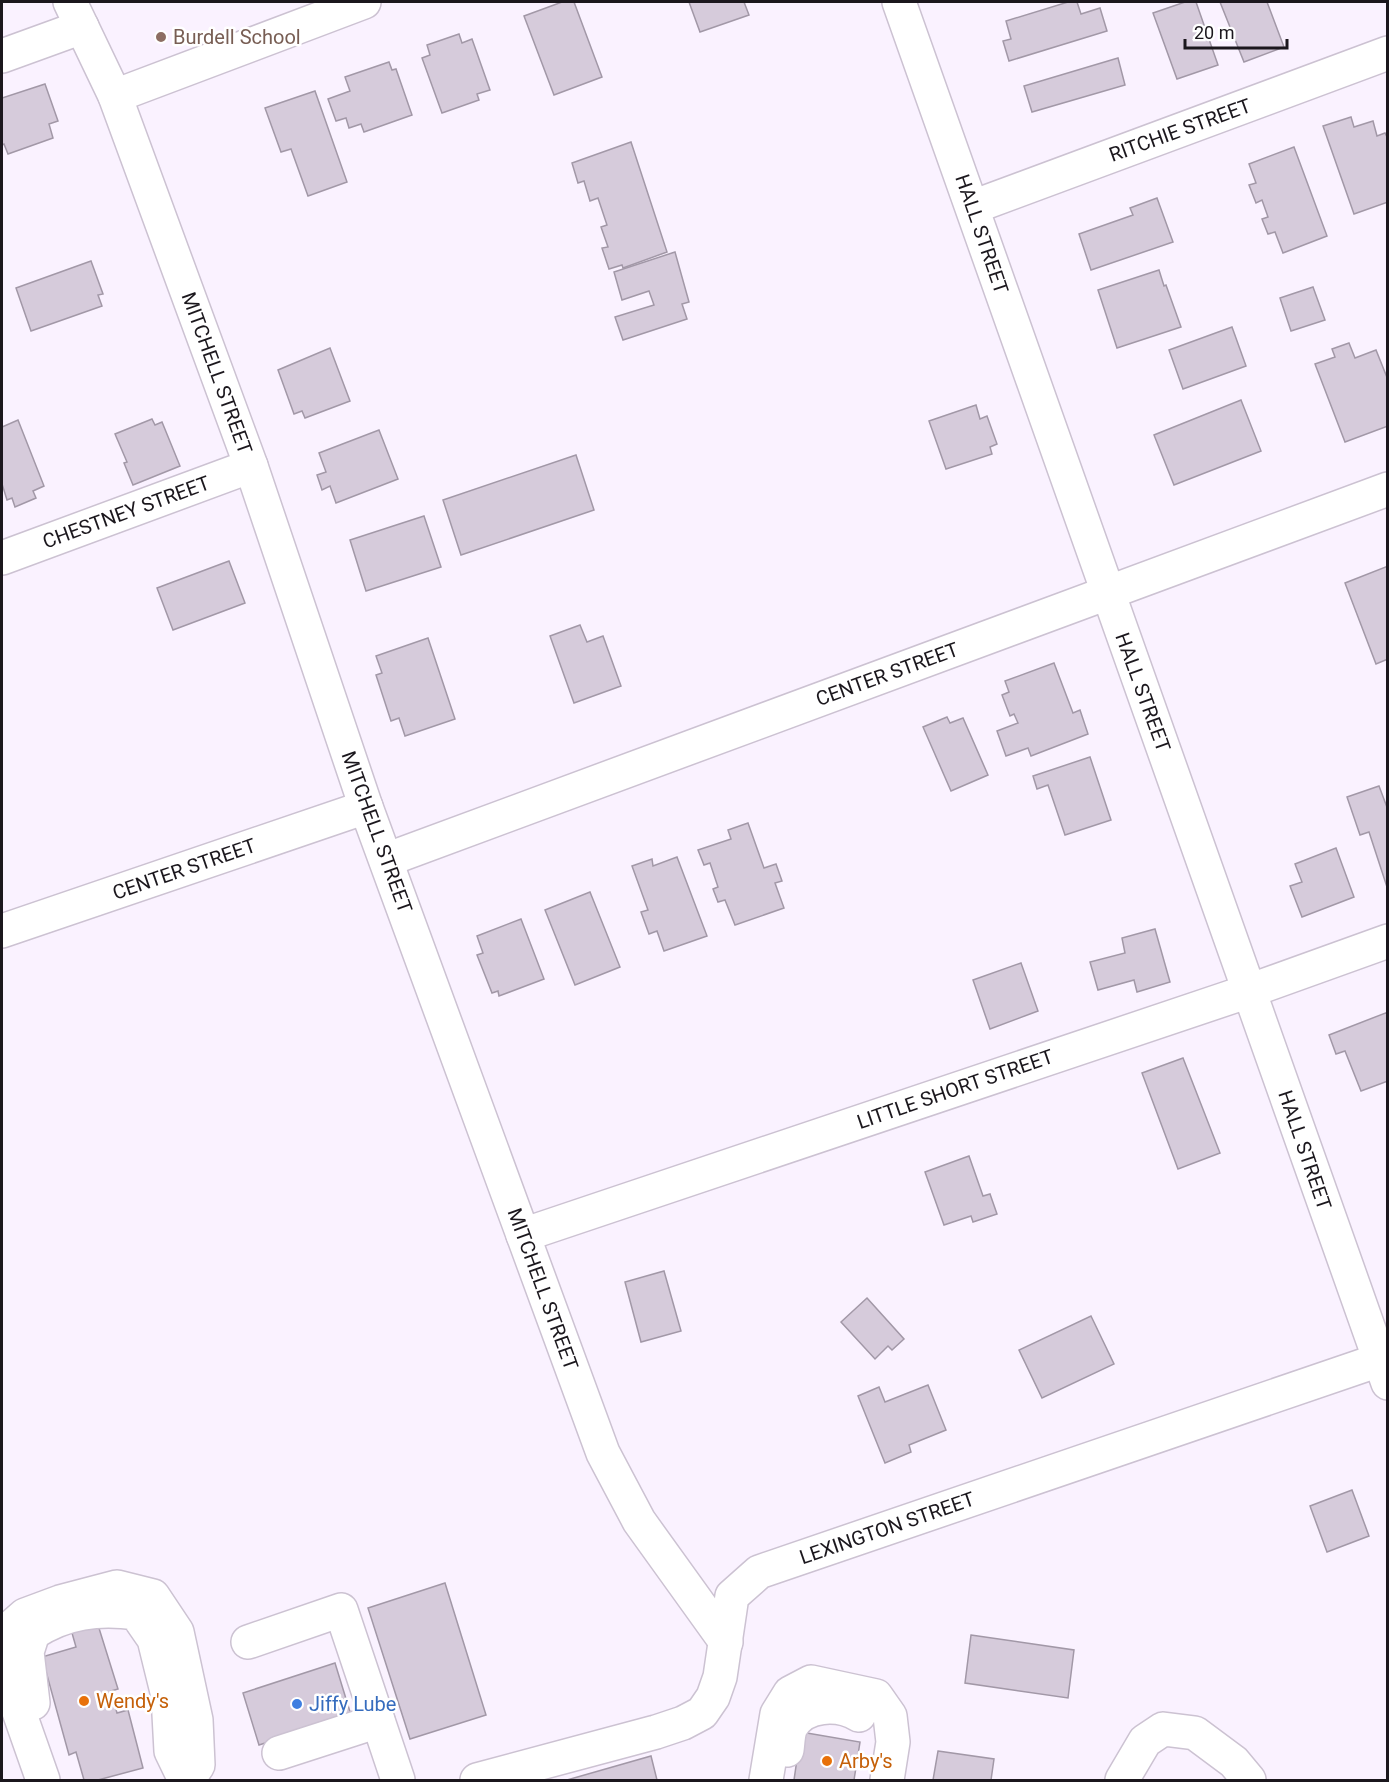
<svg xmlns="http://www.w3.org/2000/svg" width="1389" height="1782" font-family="Roboto,sans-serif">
	<rect width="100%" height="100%" fill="#faf2ff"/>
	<g fill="#d6cbdb" stroke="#a298a7" stroke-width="1.5">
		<polygon points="562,2 574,2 602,77 554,95 524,16"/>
		<polygon points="689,2 744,2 749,15 700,32"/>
		<polygon points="1068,2 1077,2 1081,14 1100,8 1107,31 1009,61 1003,41 1011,39 1006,21"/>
		<polygon points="1185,2 1196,2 1218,65 1177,79 1153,13"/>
		<polygon points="1220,2 1267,2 1284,47 1244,62"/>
		<polygon points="459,34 462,43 472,39 490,90 477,94 479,100 442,113 422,58 430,55 427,45"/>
		<polygon points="1118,58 1125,85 1032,112 1024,86"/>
		<polygon points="389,62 392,70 396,69 412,115 364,132 361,124 349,128 346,118 336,121 328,99 350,91 345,77"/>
		<polygon points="45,84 58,121 49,124 53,138 8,154 4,144 2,145 2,98"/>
		<polygon points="315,91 347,182 308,196 291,149 281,152 265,108"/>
		<polygon points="1351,117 1354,127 1373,121 1377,136 1385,133 1388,139 1388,202 1354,214 1323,126"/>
		<polygon points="631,142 667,252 623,268 622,265 609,269 602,248 608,247 601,227 607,225 598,198 590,201 584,181 578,183 572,163"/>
		<polygon points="1294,147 1327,236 1283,253 1275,232 1268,234 1262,219 1268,217 1262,200 1256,203 1249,185 1256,183 1249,164"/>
		<polygon points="1157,198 1173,242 1091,270 1079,234 1133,215 1130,208"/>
		<polygon points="675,252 689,302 682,304 687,319 623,340 615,317 654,305 649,291 622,300 614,272"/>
		<polygon points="91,261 103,294 98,295 102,306 31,331 16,288"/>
		<polygon points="1159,270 1164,286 1166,285 1181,327 1117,348 1098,290"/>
		<polygon points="1313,287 1325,320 1291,331 1280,298"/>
		<polygon points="1232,327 1246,366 1183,389 1169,350"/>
		<polygon points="1349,343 1355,358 1376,350 1388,380 1388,426 1345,442 1315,364 1335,357 1332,349"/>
		<polygon points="330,348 350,401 305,418 302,411 294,414 278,370"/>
		<polygon points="1241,400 1261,451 1174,485 1154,435"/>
		<polygon points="976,405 980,419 987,416 997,444 990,447 992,454 946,469 929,421"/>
		<polygon points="152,419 155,425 162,422 180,466 133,485 124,463 127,462 115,434"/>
		<polygon points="18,420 44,486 33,491 36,498 15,507 12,498 7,500 2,484 2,427"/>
		<polygon points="379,430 398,479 336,503 330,486 322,490 317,475 326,472 319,453"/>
		<polygon points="576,455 594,510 461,555 443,500"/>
		<polygon points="424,516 441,567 366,591 350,540"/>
		<polygon points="229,561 245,603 173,630 157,588"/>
		<polygon points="1388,566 1388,659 1376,664 1345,583"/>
		<polygon points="580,625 587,642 603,636 621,686 574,703 550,636"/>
		<polygon points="428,638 455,719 405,736 399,718 391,721 376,675 382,673 376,656"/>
		<polygon points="1054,663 1073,713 1080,710 1088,734 1031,756 1028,748 1006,756 997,731 1018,723 1014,714 1010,716 1002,695 1009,692 1005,681"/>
		<polygon points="947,717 950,723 963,718 988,775 951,791 923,727"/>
		<polygon points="1090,757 1111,820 1065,835 1048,785 1037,789 1033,776"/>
		<polygon points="1379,786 1388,810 1387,887 1369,832 1360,835 1347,797"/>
		<polygon points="748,823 764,868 776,864 782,881 775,883 784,908 735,925 725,900 718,902 713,889 718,887 710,863 704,865 698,850 731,839 728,830"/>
		<polygon points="1336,848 1354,897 1302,917 1290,886 1302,882 1295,864"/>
		<polygon points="677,857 707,936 664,951 657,931 649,934 641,912 648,910 632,866 652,859 653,866"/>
		<polygon points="590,892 620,967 575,985 545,910"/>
		<polygon points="521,919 544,979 499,996 498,991 492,993 477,955 483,953 477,936"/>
		<polygon points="1155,929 1170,982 1137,992 1134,980 1098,990 1090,962 1125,953 1122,938"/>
		<polygon points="1021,963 1038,1011 990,1029 973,980"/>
		<polygon points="1388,1012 1388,1081 1361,1091 1345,1051 1336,1054 1329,1035"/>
		<polygon points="1183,1058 1220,1153 1178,1169 1142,1073"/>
		<polygon points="969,1156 983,1196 990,1194 997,1214 973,1222 971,1216 944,1225 925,1172"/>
		<polygon points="664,1271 681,1331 641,1342 625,1282"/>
		<polygon points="867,1298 904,1339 892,1350 888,1346 875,1359 841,1322"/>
		<polygon points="1091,1316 1114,1364 1042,1398 1019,1350"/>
		<polygon points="928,1385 946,1430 909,1445 911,1452 885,1463 858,1396 879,1387 885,1402"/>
		<polygon points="1352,1490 1369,1536 1327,1552 1310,1506"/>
		<polygon points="445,1583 486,1715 410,1739 368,1608"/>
		<polygon points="98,1625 118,1689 111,1691 117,1713 128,1710 143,1768 98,1780 84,1780 76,1752 69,1755 42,1657 76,1647 72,1633"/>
		<polygon points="971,1635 1074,1650 1068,1698 965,1683"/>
		<polygon points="335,1663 351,1715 259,1745 243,1693"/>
		<polygon points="801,1732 860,1742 854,1780 794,1780"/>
		<polygon points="938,1751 994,1759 991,1780 933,1780"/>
		<polygon points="651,1756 657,1780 567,1780"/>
	</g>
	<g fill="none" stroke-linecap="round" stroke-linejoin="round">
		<g stroke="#ccc2d2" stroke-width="36">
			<g id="minor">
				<polyline points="70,2 115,96 251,466 366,807 603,1453 639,1521 726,1642"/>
				<polyline points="899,2 1388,1383"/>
				<polyline points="2,56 82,27"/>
				<polyline points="115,96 364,2"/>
				<polyline points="973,207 1388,53"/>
				<polyline points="2,558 251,466"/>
				<polyline points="386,860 1388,489"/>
				<polyline points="2,931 366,807"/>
				<polyline points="523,1235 1249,991 1388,941"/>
				<polyline points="248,1642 341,1610 398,1780"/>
				<path d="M33,1703L27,1652L33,1633C65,1612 98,1608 136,1613L154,1639L168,1696L171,1751L185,1780"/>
				<path d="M787,1750C788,1743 788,1733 791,1727C804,1703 839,1703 859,1715"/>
				<polyline points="279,1753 378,1721"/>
				<polyline points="43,1780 11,1689 2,1654 9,1629 25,1615 60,1602 117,1587 153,1596 177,1632 196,1720 198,1765 188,1780"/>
				<polyline points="477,1780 656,1732 683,1723 702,1713 713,1697 720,1677 732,1596 759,1572 1388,1357"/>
				<polyline points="766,1780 777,1714 790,1693 811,1682 876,1696 890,1716 893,1742 887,1780"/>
				<polyline points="1122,1780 1145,1741 1163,1729 1195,1733 1234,1762 1249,1780"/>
			</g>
		</g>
		<use href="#minor" stroke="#fff" stroke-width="33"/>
	</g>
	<circle fill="#8d6e63" stroke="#fff" stroke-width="2" cx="161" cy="37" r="6"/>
	<g fill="#e8710a" stroke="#fff" stroke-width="2">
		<circle cx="84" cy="1701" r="6"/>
		<circle cx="827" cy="1761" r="6"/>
	</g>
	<circle fill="#3f7fe0" stroke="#fff" stroke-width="2" cx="297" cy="1704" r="6"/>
	<g text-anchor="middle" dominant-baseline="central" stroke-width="5" stroke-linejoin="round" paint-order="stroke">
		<g font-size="20" fill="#785e54" stroke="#fff" text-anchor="start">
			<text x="173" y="37">Burdell School</text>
		</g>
		<g font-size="20" fill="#1b171d" stroke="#fff">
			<text transform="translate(1180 130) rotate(-20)">RITCHIE STREET</text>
			<text transform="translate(982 234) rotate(71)">HALL STREET</text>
			<text transform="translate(217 373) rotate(70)">MITCHELL STREET</text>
			<text transform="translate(126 512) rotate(-20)">CHESTNEY STREET</text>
			<text transform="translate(887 674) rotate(-20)">CENTER STREET</text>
			<text transform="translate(1143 692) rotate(70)">HALL STREET</text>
			<text transform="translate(377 832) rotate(70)">MITCHELL STREET</text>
			<text transform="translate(184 869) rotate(-19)">CENTER STREET</text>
			<text transform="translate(955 1089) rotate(-19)">LITTLE SHORT STREET</text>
			<text transform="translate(1305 1150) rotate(71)">HALL STREET</text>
			<text transform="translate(543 1289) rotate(70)">MITCHELL STREET</text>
			<text transform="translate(887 1528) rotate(-19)">LEXINGTON STREET</text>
		</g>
		<g font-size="20" fill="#c56008" stroke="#fff" text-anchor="start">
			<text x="96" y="1701">Wendy's</text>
			<text x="839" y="1761">Arby's</text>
		</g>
		<g font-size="20" fill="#366cbe" stroke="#fff" text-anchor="start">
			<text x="309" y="1704">Jiffy Lube</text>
		</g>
	</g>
	<rect width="1389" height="1782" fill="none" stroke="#1b171d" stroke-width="6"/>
	<path d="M1185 39v9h102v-9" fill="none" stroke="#1b171d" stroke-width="3"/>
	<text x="1194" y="39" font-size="18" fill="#1b171d" stroke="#ffffff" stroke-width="4.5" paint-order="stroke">20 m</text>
</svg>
